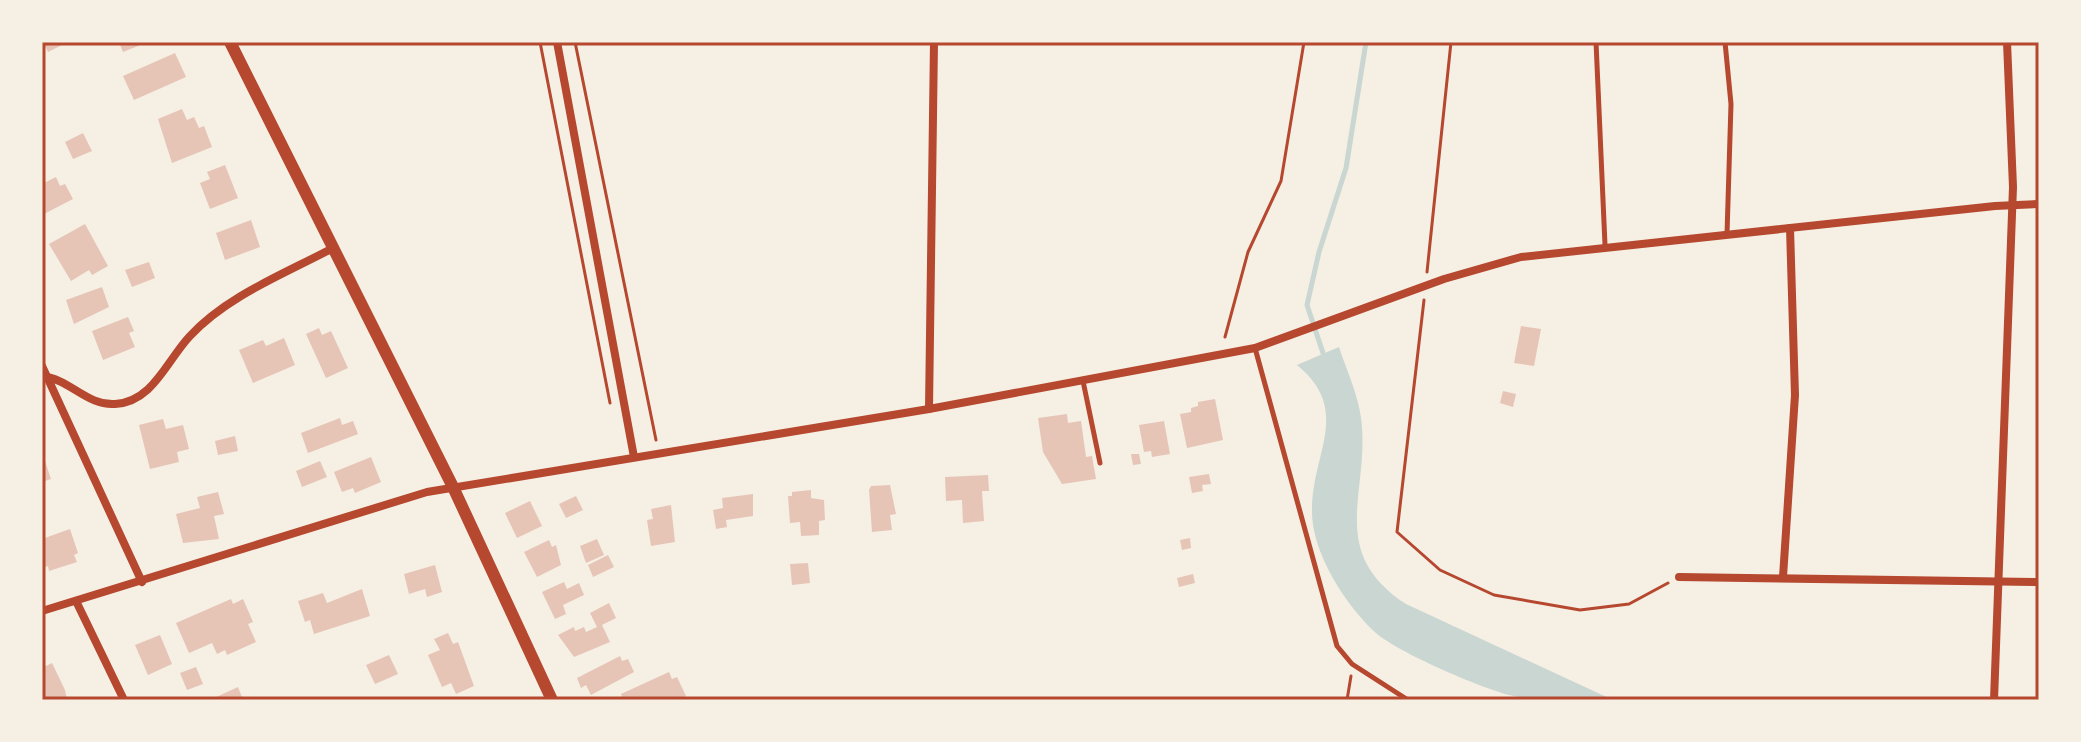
<svg xmlns="http://www.w3.org/2000/svg" width="2081" height="742" font-family="Rubik,sans-serif">
	<rect width="100%" height="100%" fill="#f6efe4"/>
	<path fill="#c9d6d2" d="M1339,347C1346,369 1358,394 1361,418C1371,491 1325,551 1406,604L1613,700C1578,700 1543,703 1509,695C1479,687 1399,653 1376,633C1346,606 1312,553 1312,512C1311,453 1353,411 1297,365Z"/>
	<g fill="none" stroke-linecap="round" stroke-linejoin="round">
		<polyline stroke="#c9d6d2" stroke-width="5" points="1325,359 1307,305 1319,252 1346,168 1366,42"/>
	</g>
	<g fill="#e6c5b7">
		<polygon points="43,42 63,42 64,44 48,52"/>
		<polygon points="119,42 148,42 123,52"/>
		<polygon points="175,53 186,77 134,100 123,76"/>
		<polygon points="182,109 187,120 194,117 199,128 204,126 212,147 172,163 158,119"/>
		<polygon points="83,133 92,151 73,159 65,142"/>
		<polygon points="225,165 238,198 210,209 200,183 210,179 207,172"/>
		<polygon points="56,177 60,186 65,184 73,199 42,215 42,184"/>
		<polygon points="251,220 260,247 225,260 216,233"/>
		<polygon points="85,224 108,266 92,275 89,270 71,281 49,244"/>
		<polygon points="149,262 155,278 132,287 125,270"/>
		<polygon points="102,287 109,307 74,324 66,300"/>
		<polygon points="128,317 134,331 129,333 135,347 103,360 92,331"/>
		<polygon points="1521,326 1541,329 1534,366 1514,363"/>
		<polygon points="319,328 322,335 331,331 348,368 326,378 306,334"/>
		<polygon points="284,338 295,365 253,383 239,350 263,340 266,346"/>
		<polygon points="1503,391 1516,394 1513,407 1500,403"/>
		<polygon points="1215,399 1223,440 1187,448 1180,414 1191,412 1191,408 1198,406 1198,402"/>
		<polygon points="1067,414 1068,423 1081,421 1086,457 1092,456 1096,479 1062,484 1043,452 1038,418"/>
		<polygon points="340,418 342,425 353,421 358,434 308,453 301,433"/>
		<polygon points="163,419 166,429 183,425 189,449 177,452 179,462 150,469 139,425"/>
		<polygon points="1164,421 1170,454 1152,457 1151,451 1144,452 1139,425"/>
		<polygon points="235,436 238,451 218,455 215,441"/>
		<polygon points="1131,454 1139,454 1141,464 1133,465"/>
		<polygon points="371,457 381,482 355,493 353,488 342,492 334,472"/>
		<polygon points="45,461 51,479 42,482 42,462"/>
		<polygon points="320,461 327,477 302,487 296,471"/>
		<polygon points="1209,474 1211,484 1202,485 1203,491 1192,493 1189,477"/>
		<polygon points="988,475 989,491 982,491 984,521 963,523 962,500 946,501 945,477"/>
		<polygon points="890,485 896,514 890,515 892,530 872,532 869,490 871,486"/>
		<polygon points="811,490 811,498 824,500 825,520 819,521 819,535 801,536 800,522 790,523 788,496 792,496 792,492"/>
		<polygon points="218,492 224,514 214,516 219,539 183,543 176,514 200,508 197,497"/>
		<polygon points="753,494 753,516 726,520 727,527 716,529 713,510 723,508 722,498"/>
		<polygon points="576,496 583,510 566,518 559,504"/>
		<polygon points="530,501 542,526 517,538 505,513"/>
		<polygon points="671,505 675,542 651,546 647,520 653,519 651,509"/>
		<polygon points="70,529 78,553 74,555 77,562 49,571 48,566 42,568 42,539"/>
		<polygon points="1190,538 1191,548 1182,550 1180,540"/>
		<polygon points="597,539 604,555 586,563 580,546"/>
		<polygon points="549,540 552,547 556,545 561,565 537,577 524,552"/>
		<polygon points="608,555 614,567 593,577 588,565"/>
		<polygon points="808,563 810,583 792,585 790,564"/>
		<polygon points="435,565 442,592 427,597 425,589 409,594 404,574"/>
		<polygon points="1193,574 1195,583 1179,587 1177,578"/>
		<polygon points="564,582 567,589 579,583 584,595 563,605 566,614 555,619 542,592"/>
		<polygon points="362,589 370,616 314,634 310,620 305,622 298,601 323,593 327,603"/>
		<polygon points="231,599 233,604 243,599 253,622 248,624 256,642 227,655 225,650 217,654 212,643 189,653 176,623"/>
		<polygon points="609,603 616,618 602,625 610,642 574,657 558,635 574,627 575,631 584,627 586,632 597,627 590,613"/>
		<polygon points="448,633 453,644 458,642 474,686 456,694 451,683 442,687 428,655 440,650 434,639"/>
		<polygon points="160,635 172,664 148,675 135,645"/>
		<polygon points="389,655 398,674 375,684 366,665"/>
		<polygon points="620,656 622,661 628,659 634,672 591,695 586,685 581,688 577,678"/>
		<polygon points="52,663 65,690 67,700 42,700 42,668"/>
		<polygon points="196,667 203,684 187,690 180,673"/>
		<polygon points="669,672 672,679 677,677 686,696 677,700 623,700 621,694"/>
		<polygon points="238,687 243,700 210,700"/>
	</g>
	<g fill="none" stroke-linecap="round" stroke-linejoin="round">
		<g stroke="#b5482f" stroke-width="3">
			<polyline points="540,42 610,403"/>
			<polyline points="575,42 656,440"/>
			<polyline points="1427,272 1451,42"/>
			<polyline points="1424,300 1397,532 1440,570 1494,595 1580,610 1629,604 1668,583"/>
			<polyline points="1225,337 1248,252 1281,181 1304,42"/>
			<polyline points="1347,700 1351,676"/>
		</g>
		<g stroke="#b5482f" stroke-width="5">
			<polyline points="1596,42 1605,245"/>
			<polyline points="1725,42 1731,104 1727,234"/>
			<polyline points="1255,348 1337,646 1352,664 1408,700"/>
			<polyline points="1083,381 1100,463"/>
		</g>
		<g stroke="#b5482f" stroke-width="8">
			<polyline points="557,42 634,457"/>
			<polyline points="42,366 142,582"/>
			<path d="M42,376C70,379 87,406 115,404C153,402 167,360 190,336C227,296 284,274 331,249"/>
			<polyline points="929,409 934,42"/>
			<polyline points="1679,577 2039,582"/>
			<polyline points="1783,577 1795,395 1790,228"/>
			<polyline points="76,601 124,700"/>
			<polyline points="42,611 427,492 929,409 1255,348 1444,279 1521,257 1995,206 2039,204"/>
			<polyline points="1994,700 2013,187 2007,42"/>
		</g>
		<polyline stroke="#b5482f" stroke-width="12" points="230,42 453,487 552,700"/>
	</g>
	<rect width="2081" height="742" fill="none" stroke="#f6efe4" stroke-width="88"/>
	<rect x="44" y="44" width="1993" height="654" fill="none" stroke="#b5482f" stroke-width="3"/>
</svg>
